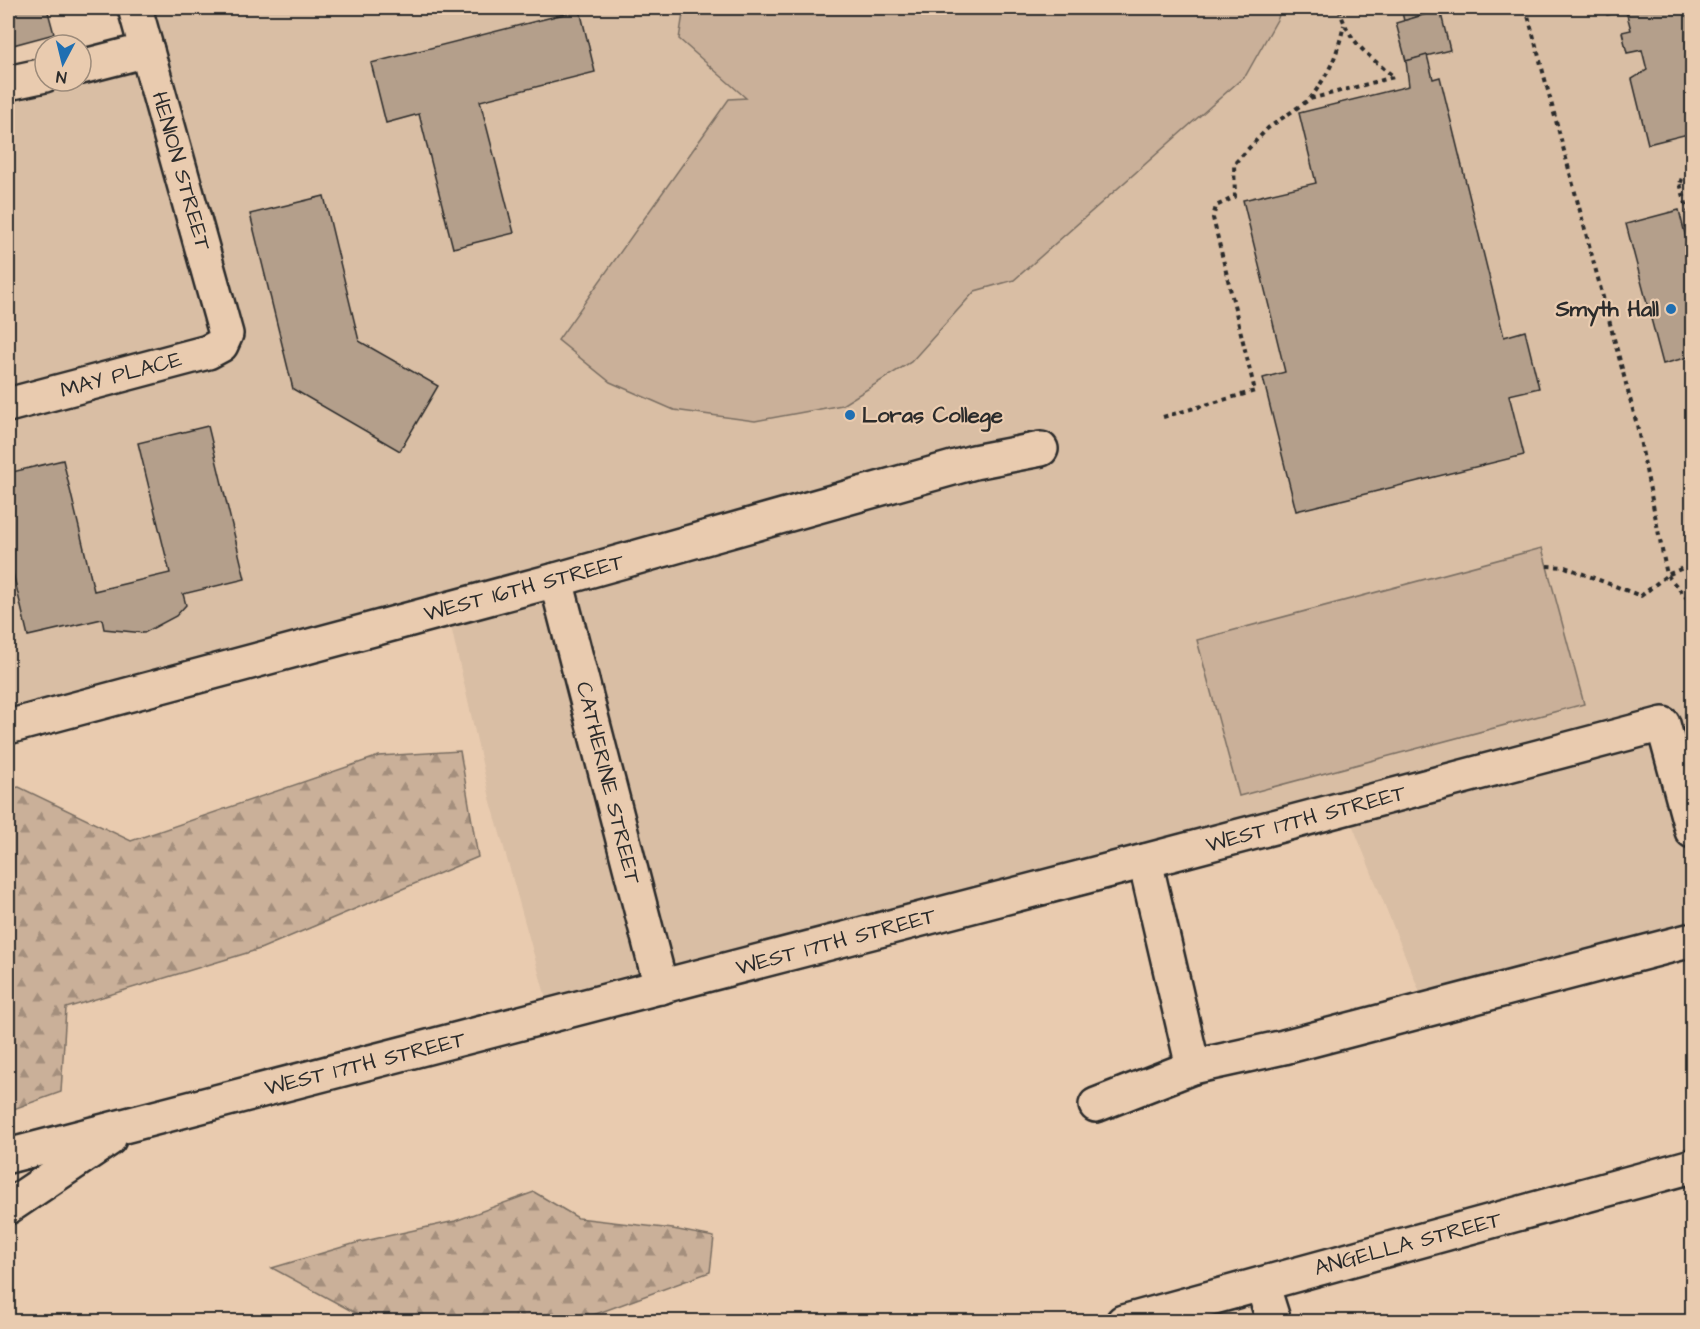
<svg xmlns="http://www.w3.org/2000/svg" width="1700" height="1329" font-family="'Architects Daughter',sans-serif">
	<defs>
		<pattern id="forest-firs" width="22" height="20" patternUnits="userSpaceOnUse" patternTransform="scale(1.5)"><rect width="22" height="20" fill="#cab099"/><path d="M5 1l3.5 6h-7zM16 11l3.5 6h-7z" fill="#a48f7d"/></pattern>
	</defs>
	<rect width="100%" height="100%" fill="#e9cbaf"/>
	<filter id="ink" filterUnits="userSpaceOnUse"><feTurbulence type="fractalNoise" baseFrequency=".0167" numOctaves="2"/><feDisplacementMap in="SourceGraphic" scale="12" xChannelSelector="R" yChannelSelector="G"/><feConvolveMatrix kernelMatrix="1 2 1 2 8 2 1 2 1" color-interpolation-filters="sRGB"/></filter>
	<g filter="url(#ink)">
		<polygon fill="#d9bea4" points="155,8 1692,8 1692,924 1421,995 1352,824 1145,861 551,1016 490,798 447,609 8,708 8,221 14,220 8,195 8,100 167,60"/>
		<g fill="#cab099" stroke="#7a6e62" stroke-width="1.5">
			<polygon points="684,8 1281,8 1278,18 1246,75 1014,280 975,291 911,362 842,405 755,421 674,410 610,382 558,340 729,99 746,98 679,39"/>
			<polygon points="1542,548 1584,704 1239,796 1197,640"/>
		</g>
		<g fill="url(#forest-firs)" stroke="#7a6e62" stroke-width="1.5">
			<polygon points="460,751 478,857 260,949 66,1008 61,1092 8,1111 8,789 19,787 131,841 379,756"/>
			<polygon points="534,1192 578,1218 673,1229 714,1237 710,1272 577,1321 372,1322 272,1268 356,1243 455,1221"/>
		</g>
		<g fill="#b49f8b" stroke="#2b2b2b" stroke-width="1.5">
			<polygon points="8,8 47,8 54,34 13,45 8,23"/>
			<polygon points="1401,8 1427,8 1428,12 1404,21"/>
			<polygon points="1605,8 1692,8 1692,133 1648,144 1632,79 1647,70 1642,50 1627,53 1622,32 1631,30 1626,11 1607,15"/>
			<polygon points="580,10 595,72 480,101 514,233 453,248 419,114 386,123 371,63"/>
			<polygon points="1440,10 1450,50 1406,61 1396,23"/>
			<polygon points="1427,55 1433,79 1440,77 1504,337 1525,331 1539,388 1509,395 1524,455 1296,511 1263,378 1285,372 1243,200 1316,183 1299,113 1409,86 1406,61"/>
			<polygon points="8,195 14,220 8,221"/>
			<polygon points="324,196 359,341 438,386 400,451 293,389 250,214"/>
			<polygon points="1679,210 1692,262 1692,356 1663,364 1626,224"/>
			<polygon points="208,426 245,579 183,594 186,605 176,616 144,633 104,629 102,619 28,636 8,552 8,473 63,460 94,591 170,573 138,443"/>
		</g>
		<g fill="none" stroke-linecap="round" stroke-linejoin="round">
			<g stroke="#2b2b2b" stroke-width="38">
				<g id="minor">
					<polyline points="81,67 147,50"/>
					<polyline points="8,83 45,75"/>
					<polyline points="8,405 208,352 221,345 226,334 135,8"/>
					<polyline points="556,580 661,987"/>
					<polyline points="8,727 556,580 974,462 1041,449"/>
					<polyline points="1193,1067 1284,1047 1692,940"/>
					<polyline points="1096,1105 1193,1067 1145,861"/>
					<polyline points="8,1156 1145,861 1663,724 1692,831"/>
					<polyline points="8,1207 109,1139"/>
					<polyline points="1262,1284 1274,1322"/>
					<polyline points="1123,1322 1692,1166"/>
				</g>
			</g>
			<g stroke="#2b2b2b" stroke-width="4" stroke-dasharray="4.5 4.5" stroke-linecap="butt">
				<polyline points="1526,8 1637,425 1667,575 1692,604"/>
				<path d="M1310,99C1330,71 1336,59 1344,25"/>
				<polyline points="1692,184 1679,180 1692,224"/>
				<path d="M1163,417L1255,391L1213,218L1216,206L1235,197L1234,164L1268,128L1310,99L1394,77C1367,54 1349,43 1339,8"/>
				<polyline points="1547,566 1565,567 1641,596 1667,575 1692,564"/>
			</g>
			<use href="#minor" stroke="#e9cbaf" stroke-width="33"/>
		</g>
	</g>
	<g fill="#1f6fb2" stroke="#e9cbaf" stroke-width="2">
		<circle cx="1671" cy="309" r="6"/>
		<circle cx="850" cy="415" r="6"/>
	</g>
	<g text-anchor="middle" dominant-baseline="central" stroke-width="4.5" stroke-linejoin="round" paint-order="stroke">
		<g font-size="22" fill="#2b2b2b" stroke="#e9cbaf">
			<text transform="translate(181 171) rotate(74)">HENION STREET</text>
			<text transform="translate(121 375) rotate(-15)">MAY PLACE</text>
			<text transform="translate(524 588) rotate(-15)">WEST 16TH STREET</text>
			<text transform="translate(608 783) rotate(76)">CATHERINE STREET</text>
			<text transform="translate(1306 819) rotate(-15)">WEST 17TH STREET</text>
			<text transform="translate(836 942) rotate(-15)">WEST 17TH STREET</text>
			<text transform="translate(365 1064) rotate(-14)">WEST 17TH STREET</text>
			<text transform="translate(1408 1244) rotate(-15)">ANGELLA STREET</text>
		</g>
		<g font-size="22" font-weight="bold" fill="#2b2b2b" stroke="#e9cbaf" text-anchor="end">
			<text x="1659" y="309">Smyth Hall</text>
			<text x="862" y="415" text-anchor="start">Loras College</text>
		</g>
	</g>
	<rect width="1700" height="1329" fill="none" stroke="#e9cbaf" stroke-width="30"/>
	<rect x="15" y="15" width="1670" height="1299" fill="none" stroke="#2b2b2b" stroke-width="2" filter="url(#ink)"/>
	<g transform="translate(63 63) rotate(187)"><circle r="28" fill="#e9cbaf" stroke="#9d8b7a" stroke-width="1.5"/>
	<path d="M0-4.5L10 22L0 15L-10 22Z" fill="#1f6fb2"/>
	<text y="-9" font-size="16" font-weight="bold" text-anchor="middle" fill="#2b2b2b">N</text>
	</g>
</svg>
